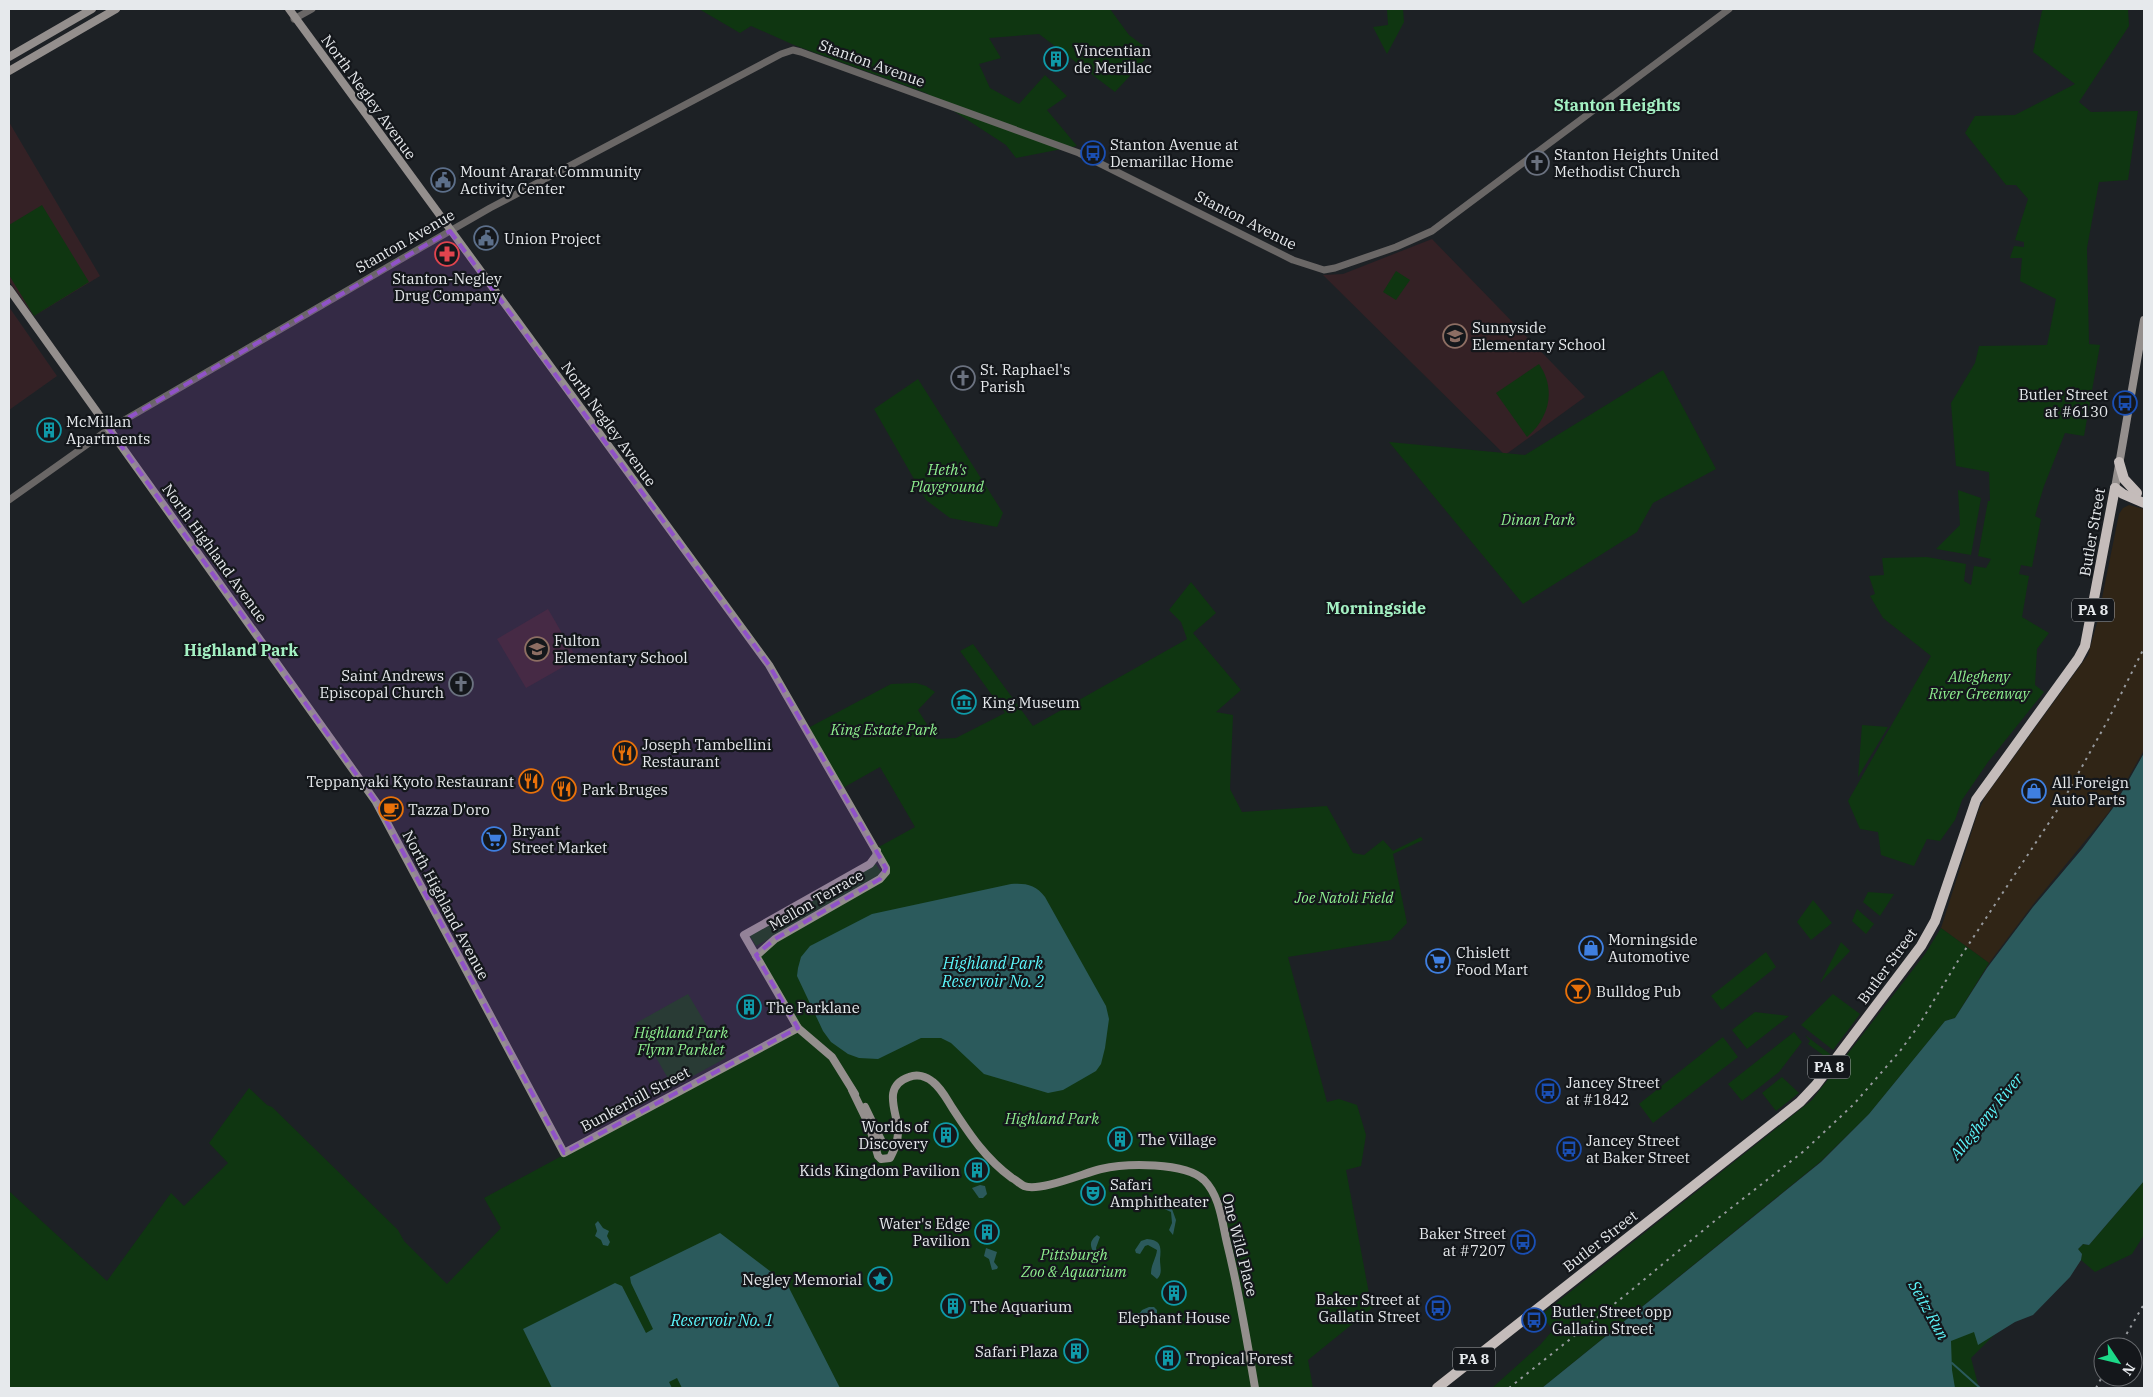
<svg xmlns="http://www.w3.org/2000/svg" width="2153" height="1397" font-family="'IBM Plex Serif',serif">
	<rect width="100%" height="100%" fill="#1d2125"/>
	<polygon fill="#302516" points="2129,505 2144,509 2144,750 2109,812 2035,902 1989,963 1941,928 1978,812 1985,797 2088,655 2097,623 2119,514 2123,508"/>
	<g fill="#342125">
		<polygon points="9,122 100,276 34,316 9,281"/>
		<polygon points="1432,239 1585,397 1505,455 1323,275 1343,274"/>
		<polygon points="9,307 57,376 9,410"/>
		<polygon points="548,609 577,659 526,688 497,639"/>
	</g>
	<g fill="#0f3611">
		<polygon points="699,9 1110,9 1129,35 1152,52 1115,92 1039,34 989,38 1001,58 979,64 990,88 1019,104 1045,75 1067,96 1047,110 1077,146 1016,158 1006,145 926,93 794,45 751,26 740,33"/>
		<polygon points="1387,9 1403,9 1404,22 1387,54 1373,27 1388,25"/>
		<polygon points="2044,9 2128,9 2129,26 2079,102 2091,112 2138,111 2128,180 2099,182 2087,248 2089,344 2100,345 2084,436 2065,433 2044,486 2035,516 2041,519 2032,567 2021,565 2019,574 2029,576 2022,617 2049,633 2037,649 2035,685 2044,692 1988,762 1962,800 1955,820 1940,841 1927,839 1914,866 1881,855 1878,832 1860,829 1848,801 1931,656 1883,618 1870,596 1875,594 1869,576 1884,575 1882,558 1927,557 1966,564 1964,581 1971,585 1974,566 1986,568 1991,559 1978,556 1988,501 1990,501 1989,472 1956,466 1951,403 1975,363 1979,346 2047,345 2056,299 2020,281 2022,258 2010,258 2014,246 2024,247 2024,242 2015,240 2028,199 2016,185 2006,185 1965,133 1975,116 2015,115 2075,84 2033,52 2042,11"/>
		<polygon points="42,205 89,282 34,316 9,275 9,225"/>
		<polygon points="1396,271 1410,280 1396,300 1383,292"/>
		<path d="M1539,364C1556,389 1550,417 1527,437L1496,393Z"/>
		<polygon points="1663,370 1716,469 1653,503 1637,532 1523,604 1389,442 1525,455"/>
		<polygon points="918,379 1003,513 997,527 950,518 926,500 874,409"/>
		<polygon points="1958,490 1981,498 1971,555 1936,549 1960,525"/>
		<polygon points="1191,582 1216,613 1193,633 1241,690 1216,712 1233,715 1230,789 1242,812 1327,806 1353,853 1364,855 1383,840 1393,851 1421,837 1423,840 1393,854 1407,923 1391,940 1288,957 1327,1102 1339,1099 1357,1105 1366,1135 1361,1166 1346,1170 1370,1299 1387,1296 1308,1360 1313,1388 9,1388 9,1191 107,1281 171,1193 184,1206 228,1163 209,1143 249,1088 267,1105 272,1107 398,1230 404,1241 447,1284 501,1228 484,1198 798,1028 756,956 886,872 875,849 915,827 880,767 841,789 806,729 891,684 916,683 926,686 935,692 918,710 936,739 956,738 1005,713 960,651 973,644 1033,726 1187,639 1181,622 1169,610"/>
		<polygon points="1862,725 1888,727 1858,777"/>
		<polygon points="873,864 876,864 882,874 876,879 756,946 750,936 752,933"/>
		<polygon points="1868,892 1894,894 1880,916 1863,902"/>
		<polygon points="1813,900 1832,923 1811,940 1797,922"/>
		<polygon points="1857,909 1874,924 1866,934 1852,921"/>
		<polygon points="1941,928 1989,963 1955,1018 1945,1021 1869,1114 1820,1162 1542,1388 1492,1388 1540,1345 1553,1330 1541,1315 1812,1100 1925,954"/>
		<polygon points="1841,942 1850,951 1820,983"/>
		<polygon points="1766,952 1776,967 1722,1010 1711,996"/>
		<polygon points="688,994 726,1058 673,1087 636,1023"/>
		<polygon points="1833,994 1860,1014 1833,1050 1801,1025"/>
		<polygon points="1755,1012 1789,1016 1747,1049 1732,1030"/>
		<polygon points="1794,1032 1802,1042 1779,1072 1742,1101 1728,1084"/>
		<polygon points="1805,1035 1830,1054 1827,1058 1808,1044 1810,1041"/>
		<polygon points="1723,1037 1738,1057 1653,1123 1639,1104"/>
		<polygon points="1782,1077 1799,1093 1776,1111 1762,1093"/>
		<polygon points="2144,1181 2144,1235 2132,1254 2095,1272 2081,1260 2082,1254 2078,1249 2083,1244 2089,1245"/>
		<polygon points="1967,1321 1994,1335 1971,1358 1979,1388 1953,1388 1938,1337"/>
	</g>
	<g fill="#2b5a5c">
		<polygon points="2144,753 2144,1181 2089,1245 2083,1244 2078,1249 2082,1254 2081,1260 2070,1277 2033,1315 2015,1322 1978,1345 1974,1332 1951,1341 1952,1370 1955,1388 1542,1388 1821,1162 1869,1114 1945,1021 1955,1018 1987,968 2033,907 2082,849 2113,808"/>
		<path d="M1011,884C1026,883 1036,885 1045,897L1106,1006L1109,1019L1105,1048L1101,1064L1096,1071L1063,1090L1048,1093L984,1074L951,1043L941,1038H921L878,1059L859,1058L848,1054L831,1042L823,1031L797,976L798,968L801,957L810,946L872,914Z"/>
		<polygon points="980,1185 985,1186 987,1194 983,1198 979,1198 972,1188"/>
		<polygon points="1162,1205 1172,1209 1176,1220 1173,1235 1169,1230 1172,1223 1171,1212 1160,1207"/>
		<polygon points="598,1221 603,1228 609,1231 607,1236 610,1242 608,1246 603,1245 601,1240 595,1236 597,1231 595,1224"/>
		<polygon points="720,1233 787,1284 840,1388 682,1388 677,1378 669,1382 672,1388 552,1388 523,1329 615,1283 622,1286 646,1333 653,1329 631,1283 630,1277"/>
		<path d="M1097,1235L1100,1237L1096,1248L1099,1260L1095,1264C1094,1261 1095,1258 1094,1255C1092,1247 1087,1243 1097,1235Z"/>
		<path d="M1147,1239C1162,1240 1161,1248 1160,1259C1160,1268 1163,1273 1157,1279L1151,1274C1151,1264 1156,1259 1157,1250L1148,1245L1145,1246L1140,1254L1136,1253L1135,1250L1141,1241Z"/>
		<polygon points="986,1248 997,1252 994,1262 998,1267 997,1269 992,1270 989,1259 984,1256"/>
		<polygon points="1149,1307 1154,1307 1157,1310 1157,1313 1154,1315 1145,1313 1142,1317 1129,1318 1130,1313 1140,1313 1142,1310"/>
	</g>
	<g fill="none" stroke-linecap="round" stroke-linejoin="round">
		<polyline stroke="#2b5a5c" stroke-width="2" points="1952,1363 1980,1388"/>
		<g stroke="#6a6766" stroke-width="7">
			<polyline points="294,19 312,9"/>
			<polyline points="9,500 109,429 410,254 490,208 781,54 793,50 801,52 1079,153 1293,260 1324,270 1335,268 1396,247 1432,231 1729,9"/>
		</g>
		<g stroke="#948f8d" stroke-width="8">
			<polyline points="289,9 769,665 886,868 886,872 880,879 775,939 756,956"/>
			<polyline points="9,57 92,9"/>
			<polyline points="9,71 116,9"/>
			<polyline points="9,289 376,802 564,1153 798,1028"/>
			<polyline points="2115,488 2144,320"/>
			<path d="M852,1090L869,1125L878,1156L881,1159L890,1158C894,1150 898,1142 898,1133C899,1115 880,1087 909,1077C917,1074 926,1076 933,1082C942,1089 947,1100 953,1109C970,1135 986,1159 1012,1178C1016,1180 1020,1184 1024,1186C1040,1192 1084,1173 1101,1169C1126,1163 1185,1162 1204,1180C1220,1196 1222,1222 1227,1243C1239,1291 1247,1340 1255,1388"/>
			<polyline points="855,1094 832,1057 798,1028 744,935 870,864 876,856 877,851"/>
			<polyline points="865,1107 883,1144 887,1146 896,1146"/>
		</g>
		<g stroke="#c4bcba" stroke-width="10">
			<polyline points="2119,462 2124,479 2137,493"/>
			<polyline points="2115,488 2123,494 2144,503"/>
			<polyline points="1437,1388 1800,1102 1816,1085 1921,946 1935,921 1976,800 2078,659 2085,646 2115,488"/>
		</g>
		<g stroke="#979a9e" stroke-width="2" stroke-dasharray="2.5 5" stroke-linecap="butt">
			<polyline points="2119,1347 2144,1304"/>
			<polyline points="1509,1388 1628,1293 1712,1223 1804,1151 1854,1104 1900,1051 1917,1028 1961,956 2060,806 2108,720 2144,648"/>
			<polyline points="2096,1388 2103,1375"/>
		</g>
	</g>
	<path fill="#9052c8" fill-opacity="0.2" stroke="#9052c8" stroke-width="4" stroke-dasharray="10 6" stroke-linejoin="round" d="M450,231L769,665L886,868L880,879L775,939L756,955L798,1028L564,1153L376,802L109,429Z"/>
	<defs>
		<g id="building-ring" transform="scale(1.25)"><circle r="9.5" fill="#14171b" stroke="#0f9aa8" stroke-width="1.5"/><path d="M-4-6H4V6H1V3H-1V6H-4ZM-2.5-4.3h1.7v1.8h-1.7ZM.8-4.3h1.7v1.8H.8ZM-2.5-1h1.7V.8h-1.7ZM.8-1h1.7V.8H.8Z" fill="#0f9aa8"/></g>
		<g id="bus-ring" transform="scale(1.25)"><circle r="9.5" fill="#14171b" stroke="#1a4fb4" stroke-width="1.5"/><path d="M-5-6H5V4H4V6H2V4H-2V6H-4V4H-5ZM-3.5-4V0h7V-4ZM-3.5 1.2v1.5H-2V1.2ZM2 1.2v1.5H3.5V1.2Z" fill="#1a4fb4"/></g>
		<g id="church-ring" transform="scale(1.25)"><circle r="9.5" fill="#14171b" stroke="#6b7280" stroke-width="1.5"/><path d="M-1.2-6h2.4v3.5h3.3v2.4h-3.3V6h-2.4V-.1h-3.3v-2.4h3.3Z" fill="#6b7280"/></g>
		<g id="civic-ring" transform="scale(1.25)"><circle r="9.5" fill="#14171b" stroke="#5c6f8a" stroke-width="1.5"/><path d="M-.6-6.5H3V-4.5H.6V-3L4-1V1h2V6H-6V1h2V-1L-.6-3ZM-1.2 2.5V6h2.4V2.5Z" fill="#5c6f8a"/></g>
		<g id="pharmacy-ring" transform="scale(1.25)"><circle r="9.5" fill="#14171b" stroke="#e0444e" stroke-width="1.5"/><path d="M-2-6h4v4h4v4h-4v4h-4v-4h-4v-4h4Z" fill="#e0444e"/></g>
		<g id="school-ring" transform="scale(1.25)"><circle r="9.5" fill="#14171b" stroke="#8d6e63" stroke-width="1.5"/><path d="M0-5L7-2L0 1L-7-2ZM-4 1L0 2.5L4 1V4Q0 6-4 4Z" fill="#8d6e63"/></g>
		<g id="museum-ring" transform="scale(1.25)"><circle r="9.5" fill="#14171b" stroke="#0f9aa8" stroke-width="1.5"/><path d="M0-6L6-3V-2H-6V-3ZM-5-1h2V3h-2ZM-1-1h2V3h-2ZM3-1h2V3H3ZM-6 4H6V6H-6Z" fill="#0f9aa8"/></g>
		<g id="restaurant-ring" transform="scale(1.25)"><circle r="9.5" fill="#14171b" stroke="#e8710a" stroke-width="1.5"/><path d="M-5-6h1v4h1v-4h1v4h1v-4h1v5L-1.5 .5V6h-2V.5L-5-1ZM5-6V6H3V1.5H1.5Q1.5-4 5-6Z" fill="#e8710a"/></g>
		<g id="shop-ring" transform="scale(1.25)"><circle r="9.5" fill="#14171b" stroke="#3f7fe0" stroke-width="1.5"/><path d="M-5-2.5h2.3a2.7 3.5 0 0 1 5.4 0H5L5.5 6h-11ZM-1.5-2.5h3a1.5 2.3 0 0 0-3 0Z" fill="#3f7fe0"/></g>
		<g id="cafe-ring" transform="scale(1.25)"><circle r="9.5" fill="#14171b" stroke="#e8710a" stroke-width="1.5"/><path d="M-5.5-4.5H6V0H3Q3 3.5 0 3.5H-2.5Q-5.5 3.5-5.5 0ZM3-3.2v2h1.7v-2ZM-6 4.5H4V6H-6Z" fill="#e8710a"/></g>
		<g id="supermarket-ring" transform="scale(1.25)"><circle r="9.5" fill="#14171b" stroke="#3f7fe0" stroke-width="1.5"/><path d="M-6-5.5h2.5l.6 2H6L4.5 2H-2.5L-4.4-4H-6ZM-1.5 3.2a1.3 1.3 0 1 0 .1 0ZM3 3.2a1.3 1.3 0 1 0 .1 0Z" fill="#3f7fe0"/></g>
		<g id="bar-ring" transform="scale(1.25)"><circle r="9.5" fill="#14171b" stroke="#e8710a" stroke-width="1.5"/><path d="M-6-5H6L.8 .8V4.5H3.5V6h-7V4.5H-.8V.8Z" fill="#e8710a"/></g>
		<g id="theatre-ring" transform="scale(1.25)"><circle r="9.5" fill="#14171b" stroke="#0f9aa8" stroke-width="1.5"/><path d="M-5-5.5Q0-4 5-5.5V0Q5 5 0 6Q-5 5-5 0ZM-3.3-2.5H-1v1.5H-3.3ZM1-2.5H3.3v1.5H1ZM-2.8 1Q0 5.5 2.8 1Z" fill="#0f9aa8"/></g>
		<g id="sight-ring" transform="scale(1.25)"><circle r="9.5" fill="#14171b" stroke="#0f9aa8" stroke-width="1.5"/><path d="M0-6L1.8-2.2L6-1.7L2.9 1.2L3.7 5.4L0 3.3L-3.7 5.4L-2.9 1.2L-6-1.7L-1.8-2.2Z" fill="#0f9aa8"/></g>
	</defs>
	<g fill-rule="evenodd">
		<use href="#building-ring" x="1056" y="59"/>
		<use href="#bus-ring" x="1093" y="153"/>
		<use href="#church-ring" x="1537" y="163"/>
		<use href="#civic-ring" x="443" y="180"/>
		<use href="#civic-ring" x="486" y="238"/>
		<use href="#pharmacy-ring" x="447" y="254"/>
		<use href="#school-ring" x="1455" y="336"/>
		<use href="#church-ring" x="963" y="378"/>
		<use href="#bus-ring" x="2125" y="403"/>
		<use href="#building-ring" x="49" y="430"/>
		<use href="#school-ring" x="537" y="649"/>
		<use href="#church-ring" x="461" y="684"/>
		<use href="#museum-ring" x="964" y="702"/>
		<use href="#restaurant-ring" x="625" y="753"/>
		<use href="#restaurant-ring" x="531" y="781"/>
		<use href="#restaurant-ring" x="564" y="789"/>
		<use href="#shop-ring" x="2034" y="791"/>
		<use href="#cafe-ring" x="391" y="809"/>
		<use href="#supermarket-ring" x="494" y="839"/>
		<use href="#shop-ring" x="1591" y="948"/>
		<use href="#supermarket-ring" x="1438" y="961"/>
		<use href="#bar-ring" x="1578" y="991"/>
		<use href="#building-ring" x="749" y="1007"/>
		<use href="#bus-ring" x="1548" y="1091"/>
		<use href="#building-ring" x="946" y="1135"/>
		<use href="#building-ring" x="1120" y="1139"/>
		<use href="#bus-ring" x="1569" y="1149"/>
		<use href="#building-ring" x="977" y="1170"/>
		<use href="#theatre-ring" x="1093" y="1193"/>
		<use href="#building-ring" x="987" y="1232"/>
		<use href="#bus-ring" x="1523" y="1242"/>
		<use href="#sight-ring" x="880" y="1279"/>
		<use href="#building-ring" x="1174" y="1293"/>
		<use href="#building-ring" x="953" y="1306"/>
		<use href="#bus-ring" x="1438" y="1308"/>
		<use href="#bus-ring" x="1534" y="1320"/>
		<use href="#building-ring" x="1076" y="1351"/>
		<use href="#building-ring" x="1168" y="1358"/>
	</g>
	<g text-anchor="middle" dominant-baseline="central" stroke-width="4.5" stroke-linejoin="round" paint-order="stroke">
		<g fill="#14171b" stroke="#a7aaad" stroke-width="1">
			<rect x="2072" y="598.5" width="42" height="23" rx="4"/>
			<rect x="1808" y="1055.5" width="42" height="23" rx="4"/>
			<rect x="1453" y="1347.5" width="42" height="23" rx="4"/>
		</g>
		<g font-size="14" font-weight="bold" fill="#e6e9ec">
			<text x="2093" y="610">PA 8</text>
			<text x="1829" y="1067">PA 8</text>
			<text x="1474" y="1359">PA 8</text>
		</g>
		<g font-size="15" fill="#e6e9ec" stroke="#14171b" text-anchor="start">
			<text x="1074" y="50">Vincentian<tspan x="1074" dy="17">de Merillac</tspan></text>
			<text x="1110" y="144">Stanton Avenue at<tspan x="1110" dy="17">Demarillac Home</tspan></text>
			<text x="1554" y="154">Stanton Heights United<tspan x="1554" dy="17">Methodist Church</tspan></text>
			<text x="460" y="171">Mount Ararat Community<tspan x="460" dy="17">Activity Center</tspan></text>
			<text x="504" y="238">Union Project</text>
			<text x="447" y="278" text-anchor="middle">Stanton-Negley<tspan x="447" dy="17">Drug Company</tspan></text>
			<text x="1472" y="327">Sunnyside<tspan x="1472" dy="17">Elementary School</tspan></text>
			<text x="980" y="369">St. Raphael's<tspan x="980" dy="17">Parish</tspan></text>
			<text x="2108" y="394" text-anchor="end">Butler Street<tspan x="2108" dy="17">at #6130</tspan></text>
			<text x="66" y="421">McMillan<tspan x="66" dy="17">Apartments</tspan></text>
			<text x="554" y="640">Fulton<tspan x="554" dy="17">Elementary School</tspan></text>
			<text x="444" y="675" text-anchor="end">Saint Andrews<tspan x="444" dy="17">Episcopal Church</tspan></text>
			<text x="982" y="702">King Museum</text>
			<text x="642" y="744">Joseph Tambellini<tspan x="642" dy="17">Restaurant</tspan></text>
			<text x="514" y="781" text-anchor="end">Teppanyaki Kyoto Restaurant</text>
			<text x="2052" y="782">All Foreign<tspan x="2052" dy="17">Auto Parts</tspan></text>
			<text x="582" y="789">Park Bruges</text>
			<text x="408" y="809">Tazza D'oro</text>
			<text x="512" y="830">Bryant<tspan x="512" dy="17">Street Market</tspan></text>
			<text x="1608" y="939">Morningside<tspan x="1608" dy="17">Automotive</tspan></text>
			<text x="1456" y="952">Chislett<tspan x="1456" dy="17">Food Mart</tspan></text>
			<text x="1596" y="991">Bulldog Pub</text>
			<text x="766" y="1007">The Parklane</text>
			<text x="1566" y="1082">Jancey Street<tspan x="1566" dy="17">at #1842</tspan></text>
			<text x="928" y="1126" text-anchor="end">Worlds of<tspan x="928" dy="17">Discovery</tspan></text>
			<text x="1138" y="1139">The Village</text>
			<text x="1586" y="1140">Jancey Street<tspan x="1586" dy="17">at Baker Street</tspan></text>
			<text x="960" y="1170" text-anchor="end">Kids Kingdom Pavilion</text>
			<text x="1110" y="1184">Safari<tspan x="1110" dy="17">Amphitheater</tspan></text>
			<text x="970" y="1223" text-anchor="end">Water's Edge<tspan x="970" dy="17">Pavilion</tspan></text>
			<text x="1506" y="1233" text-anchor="end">Baker Street<tspan x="1506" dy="17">at #7207</tspan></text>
			<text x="862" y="1279" text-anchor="end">Negley Memorial</text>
			<text x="1420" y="1299" text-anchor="end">Baker Street at<tspan x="1420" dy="17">Gallatin Street</tspan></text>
			<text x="970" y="1306">The Aquarium</text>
			<text x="1552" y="1311">Butler Street opp<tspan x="1552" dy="17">Gallatin Street</tspan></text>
			<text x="1174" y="1317" text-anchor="middle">Elephant House</text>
			<text x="1058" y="1351" text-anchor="end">Safari Plaza</text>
			<text x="1186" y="1358">Tropical Forest</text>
		</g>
		<g font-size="15" fill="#e6e9ec" stroke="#14171b">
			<text transform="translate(872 63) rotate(20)">Stanton Avenue</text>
			<text transform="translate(369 97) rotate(54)">North Negley Avenue</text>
			<text transform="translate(1246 220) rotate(27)">Stanton Avenue</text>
			<text transform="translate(405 241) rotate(-30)">Stanton Avenue</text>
			<text transform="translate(609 424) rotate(54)">North Negley Avenue</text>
			<text transform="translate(2092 532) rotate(-80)">Butler Street</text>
			<text transform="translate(215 553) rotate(54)">North Highland Avenue</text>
			<text transform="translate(816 900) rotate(-30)">Mellon Terrace</text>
			<text transform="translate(446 905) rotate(62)">North Highland Avenue</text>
			<text transform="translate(1887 966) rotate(-54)">Butler Street</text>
			<text transform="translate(635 1099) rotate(-28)">Bunkerhill Street</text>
			<text transform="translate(1600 1241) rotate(-38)">Butler Street</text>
			<text transform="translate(1240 1245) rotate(76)">One Wild Place</text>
		</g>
		<g font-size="15" font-style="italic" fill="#8eef8f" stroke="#14171b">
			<text x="947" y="469">Heth's<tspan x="947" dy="17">Playground</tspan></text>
			<text x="1538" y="519">Dinan Park</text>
			<text x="1979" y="676">Allegheny<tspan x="1979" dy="17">River Greenway</tspan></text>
			<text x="884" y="729">King Estate Park</text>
			<text x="1344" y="897">Joe Natoli Field</text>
			<text x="681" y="1032">Highland Park<tspan x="681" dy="17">Flynn Parklet</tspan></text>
			<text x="1052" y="1118">Highland Park</text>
			<text x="1074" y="1254">Pittsburgh<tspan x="1074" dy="17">Zoo &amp; Aquarium</tspan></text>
		</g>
		<g font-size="16" font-weight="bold" fill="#a4f1c3" stroke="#14171b">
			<text x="1617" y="105">Stanton Heights</text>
			<text x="1376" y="608">Morningside</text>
			<text x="241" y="650">Highland Park</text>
		</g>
		<g font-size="16" font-style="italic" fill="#5cf5fa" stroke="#14171b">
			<text x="993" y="963">Highland Park<tspan x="993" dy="18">Reservoir No. 2</tspan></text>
			<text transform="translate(1986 1116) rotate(-51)">Allegheny River</text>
			<text transform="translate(1929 1310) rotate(61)">Seitz Run</text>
			<text x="722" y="1320">Reservoir No. 1</text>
		</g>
	</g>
	<rect width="2153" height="1397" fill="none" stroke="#e6e9ec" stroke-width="20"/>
	<g transform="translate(2118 1362) rotate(125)"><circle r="24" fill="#14171b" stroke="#686b6f"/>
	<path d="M0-4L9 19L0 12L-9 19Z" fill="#1cd988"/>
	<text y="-8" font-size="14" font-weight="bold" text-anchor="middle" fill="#e6e9ec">N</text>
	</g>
</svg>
